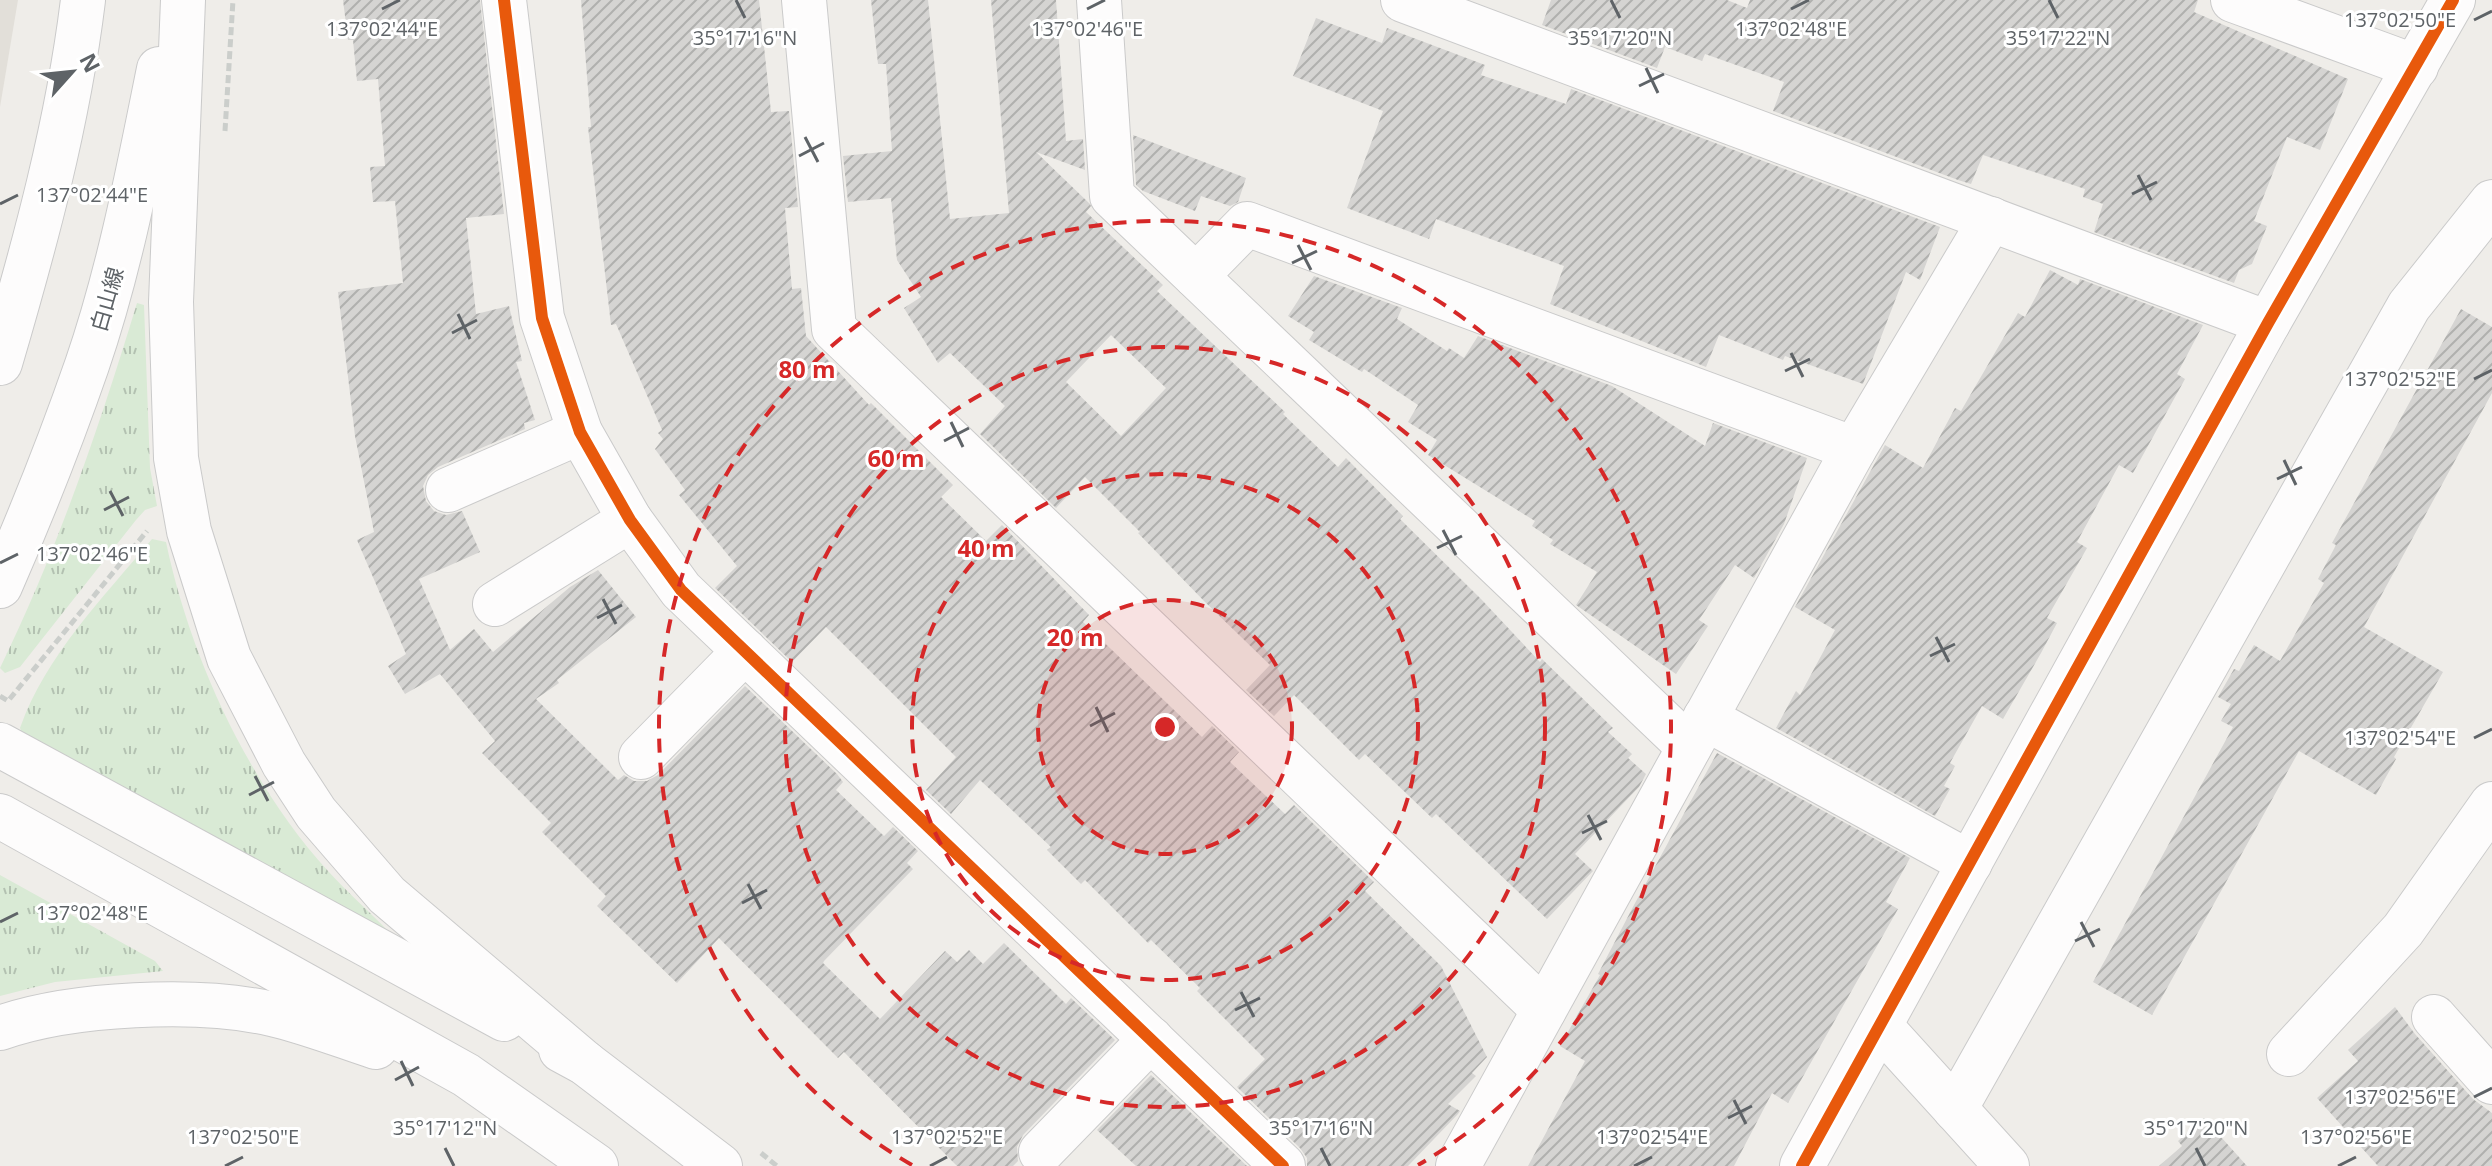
<svg xmlns="http://www.w3.org/2000/svg" width="2492" height="1166" font-family="'Open Sans','Noto Sans JP',sans-serif">
	<defs>
		<pattern id="grass-tufts" width="24" height="20" patternUnits="userSpaceOnUse" patternTransform="scale(2)"><rect width="24" height="20" fill="#d9ead5"/><path d="M3 7l-1-3M5 7V3M7 7l1-3M15 17l-1-3M17 17v-4M19 17l1-3" fill="none" stroke="#b3c1b1"/></pattern>
		<pattern id="building-hatch" width="6" height="6" patternUnits="userSpaceOnUse" patternTransform="scale(2)"><rect width="6" height="6" fill="#d5d4d2"/><path d="M-1 1l2-2M0 6l6-6M5 7l2-2" fill="none" stroke="#b0b0ae"/></pattern>
	</defs>
	<rect width="100%" height="100%" fill="#efede9"/>
	<polygon fill="#e2dfd9" points="0,0 18,0 0,107"/>
	<g fill="url(#grass-tufts)">
		<path d="M137,303L144,305L150,468L157,506L145,510L136,520L20,667L5,673L0,668C57,551 99,428 137,303Z"/>
		<path d="M152,539L166,542C190,657 248,783 328,871C347,892 369,911 388,931L387,935L24,737L20,728C46,655 103,598 152,539Z"/>
		<polygon points="0,875 155,961 163,971 55,982 0,996"/>
	</g>
	<g fill="url(#building-hatch)" fill-rule="evenodd">
		<polygon points="343,0 480,0 504,214 466,218 476,314 509,306 522,361 516,362 535,420 524,423 525,429 438,467 428,475 423,486 426,501 434,511 446,515 462,511 480,552 419,579 450,650 474,629 493,652 570,587 598,570 636,617 557,680 559,683 536,699 618,780 624,775 634,781 647,781 658,775 745,686 837,774 843,782 836,790 884,836 893,827 918,851 907,863 913,869 824,961 823,963 880,1019 945,951 957,962 969,950 983,964 1004,943 1066,1004 1071,998 1115,1040 1023,1135 1017,1147 1018,1161 1013,1166 957,1166 844,1052 838,1058 719,938 677,983 597,906 606,896 542,832 551,823 482,753 495,741 440,674 405,694 388,666 406,654 357,540 374,532 355,436 338,292 403,283 395,201 373,202 370,167 385,166 378,79 357,81 353,40 348,40"/>
		<polygon points="581,0 759,0 771,112 789,111 798,207 785,208 792,289 801,288 806,336 869,405 871,403 953,485 941,497 986,541 1002,525 1089,615 1083,622 1202,737 1212,726 1239,752 1230,762 1285,814 1294,805 1374,882 1365,891 1441,966 1487,1057 1472,1073 1476,1076 1448,1104 1460,1111 1458,1114 1408,1166 1307,1166 1307,1158 1300,1148 1237,1087 1265,1059 1197,991 1200,988 1151,940 1148,943 1085,880 1081,884 1047,850 1051,847 980,780 951,814 926,790 956,757 826,627 792,662 715,588 737,566 679,495 685,490 655,449 663,439 658,433 662,430 616,324 611,325 588,127 591,127"/>
		<path d="M871,0H928L950,219L1009,213L991,0H1056L1066,141L1083,139L1085,170L1036,152L1090,204L1091,206L1086,212L1163,285L1157,291L1285,412L1283,414L1338,467L1346,458L1403,516L1400,519L1481,599L1540,662L1542,659L1613,728L1608,732L1632,754L1628,758L1646,774L1639,787L1575,854L1593,871L1547,919L1436,814L1432,818L1365,754L1359,760L1294,695L1274,716L1246,690L1270,665L1204,601L1138,533L1140,532L1085,477L1056,508L980,434L1005,406L950,353L938,363L904,308L921,297L897,260L891,198L848,202L843,156L892,151L886,64H878ZM1111,335L1166,388L1121,436L1066,382Z"/>
		<polygon points="1551,0 1727,0 1747,8 1750,0 2198,0 2194,12 2348,79 2320,150 2287,137 2254,221 2267,226 2252,264 2239,270 2234,283 2094,232 2103,204 2083,197 2085,189 1983,155 1971,184 1958,180 1773,111 1784,82 1705,54 1702,61 1665,47 1657,68 1542,25"/>
		<polygon points="1316,18 1382,43 1387,28 1485,65 1481,75 1566,104 1571,89 1940,227 1920,280 1906,272 1863,384 1785,356 1783,360 1719,335 1706,367 1550,304 1564,266 1436,219 1429,239 1347,208 1383,111 1293,76"/>
		<polygon points="1133,135 1246,178 1238,202 1230,206 1201,196 1195,211 1143,191 1136,185"/>
		<polygon points="2050,270 2078,285 2080,279 2203,325 2177,374 2185,379 2133,473 2119,465 2077,542 2087,548 2047,618 2057,623 2041,653 2003,719 1982,706 1950,763 1955,766 1944,786 1950,789 1935,816 1776,728 1796,691 1800,695 1835,630 1795,607 1885,445 1923,468 1955,408 1961,411 2018,313 2025,317"/>
		<polygon points="1314,276 1402,308 1397,319 1447,351 1449,348 1464,358 1478,336 1612,386 1705,446 1713,423 1807,458 1784,524 1754,578 1735,565 1699,620 1708,626 1676,674 1576,605 1597,572 1550,544 1553,540 1532,526 1535,521 1428,455 1437,440 1408,422 1418,405 1364,369 1362,372 1309,340 1314,332 1288,316"/>
		<polygon points="2461,309 2492,327 2492,393 2364,627 2443,672 2394,757 2396,759 2376,795 2299,751 2152,1015 2093,982 2233,727 2221,721 2231,704 2218,697 2234,669 2239,671 2254,645 2280,661 2324,583 2318,579 2336,545 2332,543"/>
		<polygon points="1717,753 1910,858 1886,902 1898,909 1788,1103 1772,1093 1734,1166 1528,1166 1585,1061 1560,1046 1600,975 1598,974 1634,905"/>
		<polygon points="2395,1007 2415,1034 2473,1099 2492,1113 2492,1166 2378,1166 2317,1098 2358,1061 2348,1050"/>
		<polygon points="1151,1075 1247,1166 1136,1166 1097,1130"/>
		<polygon points="2204,1118 2247,1166 2159,1166 2182,1146 2178,1141"/>
	</g>
	<g fill="none" stroke-linecap="round" stroke-linejoin="round">
		<g stroke="#cacaca" stroke-width="46">
			<g id="minor">
				<polyline points="183,0 171,302 176,458 189,531 229,658 284,764 316,813 387,895 585,1063"/>
				<polyline points="504,0 542,318 580,432 630,520 681,590 1283,1166"/>
				<polyline points="804,0 834,329 1544,1010"/>
				<polyline points="1099,0 1112,196 1689,747"/>
				<polyline points="1403,0 2268,323"/>
				<polyline points="2233,0 2416,67"/>
				<polyline points="1196,276 1247,224 1854,449"/>
				<path d="M0,363C35,244 68,123 83,0"/>
				<polyline points="448,490 580,432"/>
				<path d="M0,586C32,513 61,440 87,365C120,269 139,168 159,69"/>
				<polyline points="495,604 630,520"/>
				<polyline points="1705,718 1970,863"/>
				<polyline points="0,745 504,1019"/>
				<polyline points="641,757 745,651"/>
				<polyline points="0,816 466,1075 596,1166"/>
				<polyline points="2434,1017 2492,1082"/>
				<polyline points="1880,1026 2007,1166"/>
				<path d="M0,1028C71,1003 198,997 272,1014C307,1022 342,1036 376,1047"/>
				<polyline points="561,1050 585,1063 720,1166"/>
				<polyline points="2289,1054 2403,930 2492,804"/>
				<polyline points="1955,1109 2409,306 2492,202"/>
				<polyline points="1041,1152 1151,1039"/>
				<polyline points="1458,1166 1854,449 1991,219"/>
				<polyline points="1802,1166 2268,323 2453,0"/>
			</g>
		</g>
		<g stroke="#cbcecb" stroke-width="5" stroke-dasharray="8 4" stroke-linecap="butt">
			<polyline points="225,131 233,0"/>
			<polyline points="0,696 8,701 147,531"/>
			<polyline points="761,1153 777,1166"/>
		</g>
		<use href="#minor" stroke="#fdfcfc" stroke-width="44"/>
		<g stroke="#fff" stroke-width="17">
			<g id="cycleway">
				<polyline points="504,0 542,318 580,432 630,520 681,590 1283,1166"/>
				<polyline points="1802,1166 2268,323 2453,0"/>
			</g>
		</g>
		<use href="#cycleway" stroke="#e8590c" stroke-width="12"/>
	</g>
	<path fill="none" stroke="#5e6367" stroke-width="3" d="M736,0L745,18M1611,0L1620,18M2049,0L2058,18M382,9L400,0M1087,9L1105,0M1791,9L1809,0M2474,20L2492,11M1646,68L1658,93M1639,86L1664,74M805,137L818,162M799,156L824,143M2138,175L2151,200M2132,194L2157,182M0,204L18,195M1298,245L1311,270M1292,263L1317,251M458,314L470,339M452,333L477,320M1791,353L1803,377M1785,371L1810,359M2474,379L2492,370M951,422L963,447M944,441L969,428M2284,460L2296,485M2277,479L2302,467M110,491L123,516M104,510L129,497M1443,530L1456,555M1437,548L1462,536M0,563L18,554M603,599L616,624M597,618L622,605M1936,637L1949,662M1930,656L1955,644M1096,707L1108,732M1090,726L1115,713M2474,738L2492,729M255,776L268,801M249,795L274,782M1588,815L1601,840M1582,833L1607,821M748,884L761,909M742,903L767,890M0,922L18,913M2081,922L2094,947M2075,941L2100,929M1241,992L1254,1017M1235,1010L1260,998M401,1061L413,1086M395,1080L419,1067M2474,1097L2492,1088M1734,1100L1746,1124M1728,1118L1752,1106M445,1148L454,1166M1321,1148L1330,1166M2196,1148L2205,1166M225,1166L243,1157M930,1166L947,1157M1634,1166L1652,1157M2338,1166L2356,1157"/>
	<circle cx="1165" cy="727" r="127" fill="#d62828" fill-opacity=".12"/>
	<g fill="none" stroke="#d62828" stroke-width="4" stroke-dasharray="14 10">
		<circle cx="1165" cy="727" r="127"/>
		<circle cx="1165" cy="727" r="253"/>
		<circle cx="1165" cy="727" r="380"/>
		<path d="M912 1165A506 506 0 1 1 1418 1165"/>
	</g>
	<g text-anchor="middle" dominant-baseline="central" stroke-width="6" stroke-linejoin="round" paint-order="stroke">
		<g font-size="22" fill="#5e6367" stroke="#fff">
			<text transform="translate(106 299) rotate(-74)">白山線</text>
		</g>
	</g>
	<g font-size="20" text-anchor="middle" fill="#5e6367" stroke="#fff" stroke-width="6" stroke-linejoin="round" paint-order="stroke">
		<text x="2400" y="27">137°02'50"E</text>
		<text x="382" y="36">137°02'44"E</text>
		<text x="1087" y="36">137°02'46"E</text>
		<text x="1791" y="36">137°02'48"E</text>
		<text x="745" y="45">35°17'16"N</text>
		<text x="1620" y="45">35°17'20"N</text>
		<text x="2058" y="45">35°17'22"N</text>
		<text x="92" y="202">137°02'44"E</text>
		<text x="2400" y="386">137°02'52"E</text>
		<text x="92" y="561">137°02'46"E</text>
		<text x="2400" y="745">137°02'54"E</text>
		<text x="92" y="920">137°02'48"E</text>
		<text x="2400" y="1104">137°02'56"E</text>
		<text x="445" y="1135">35°17'12"N</text>
		<text x="1321" y="1135">35°17'16"N</text>
		<text x="2196" y="1135">35°17'20"N</text>
		<text x="243" y="1144">137°02'50"E</text>
		<text x="947" y="1144">137°02'52"E</text>
		<text x="1652" y="1144">137°02'54"E</text>
		<text x="2356" y="1144">137°02'56"E</text>
	</g>
	<circle cx="1165" cy="727" r="12" fill="#d62828" stroke="#fff" stroke-width="4"/>
	<g font-size="24" text-anchor="middle" font-weight="bold" fill="#d62828" stroke="#fff" stroke-width="6" stroke-linejoin="round" paint-order="stroke">
		<text x="807" y="378">80 m</text>
		<text x="896" y="467">60 m</text>
		<text x="986" y="557">40 m</text>
		<text x="1075" y="646">20 m</text>
	</g>
	<g transform="translate(72 72) rotate(63)" stroke="#ffffff" stroke-width="6" paint-order="stroke">
	<path d="M0-6L14 30L0 20L-14 30Z" fill="#5e6367"/>
	<text y="-12" font-size="22" font-weight="bold" text-anchor="middle" fill="#5e6367">N</text>
	</g>
</svg>
